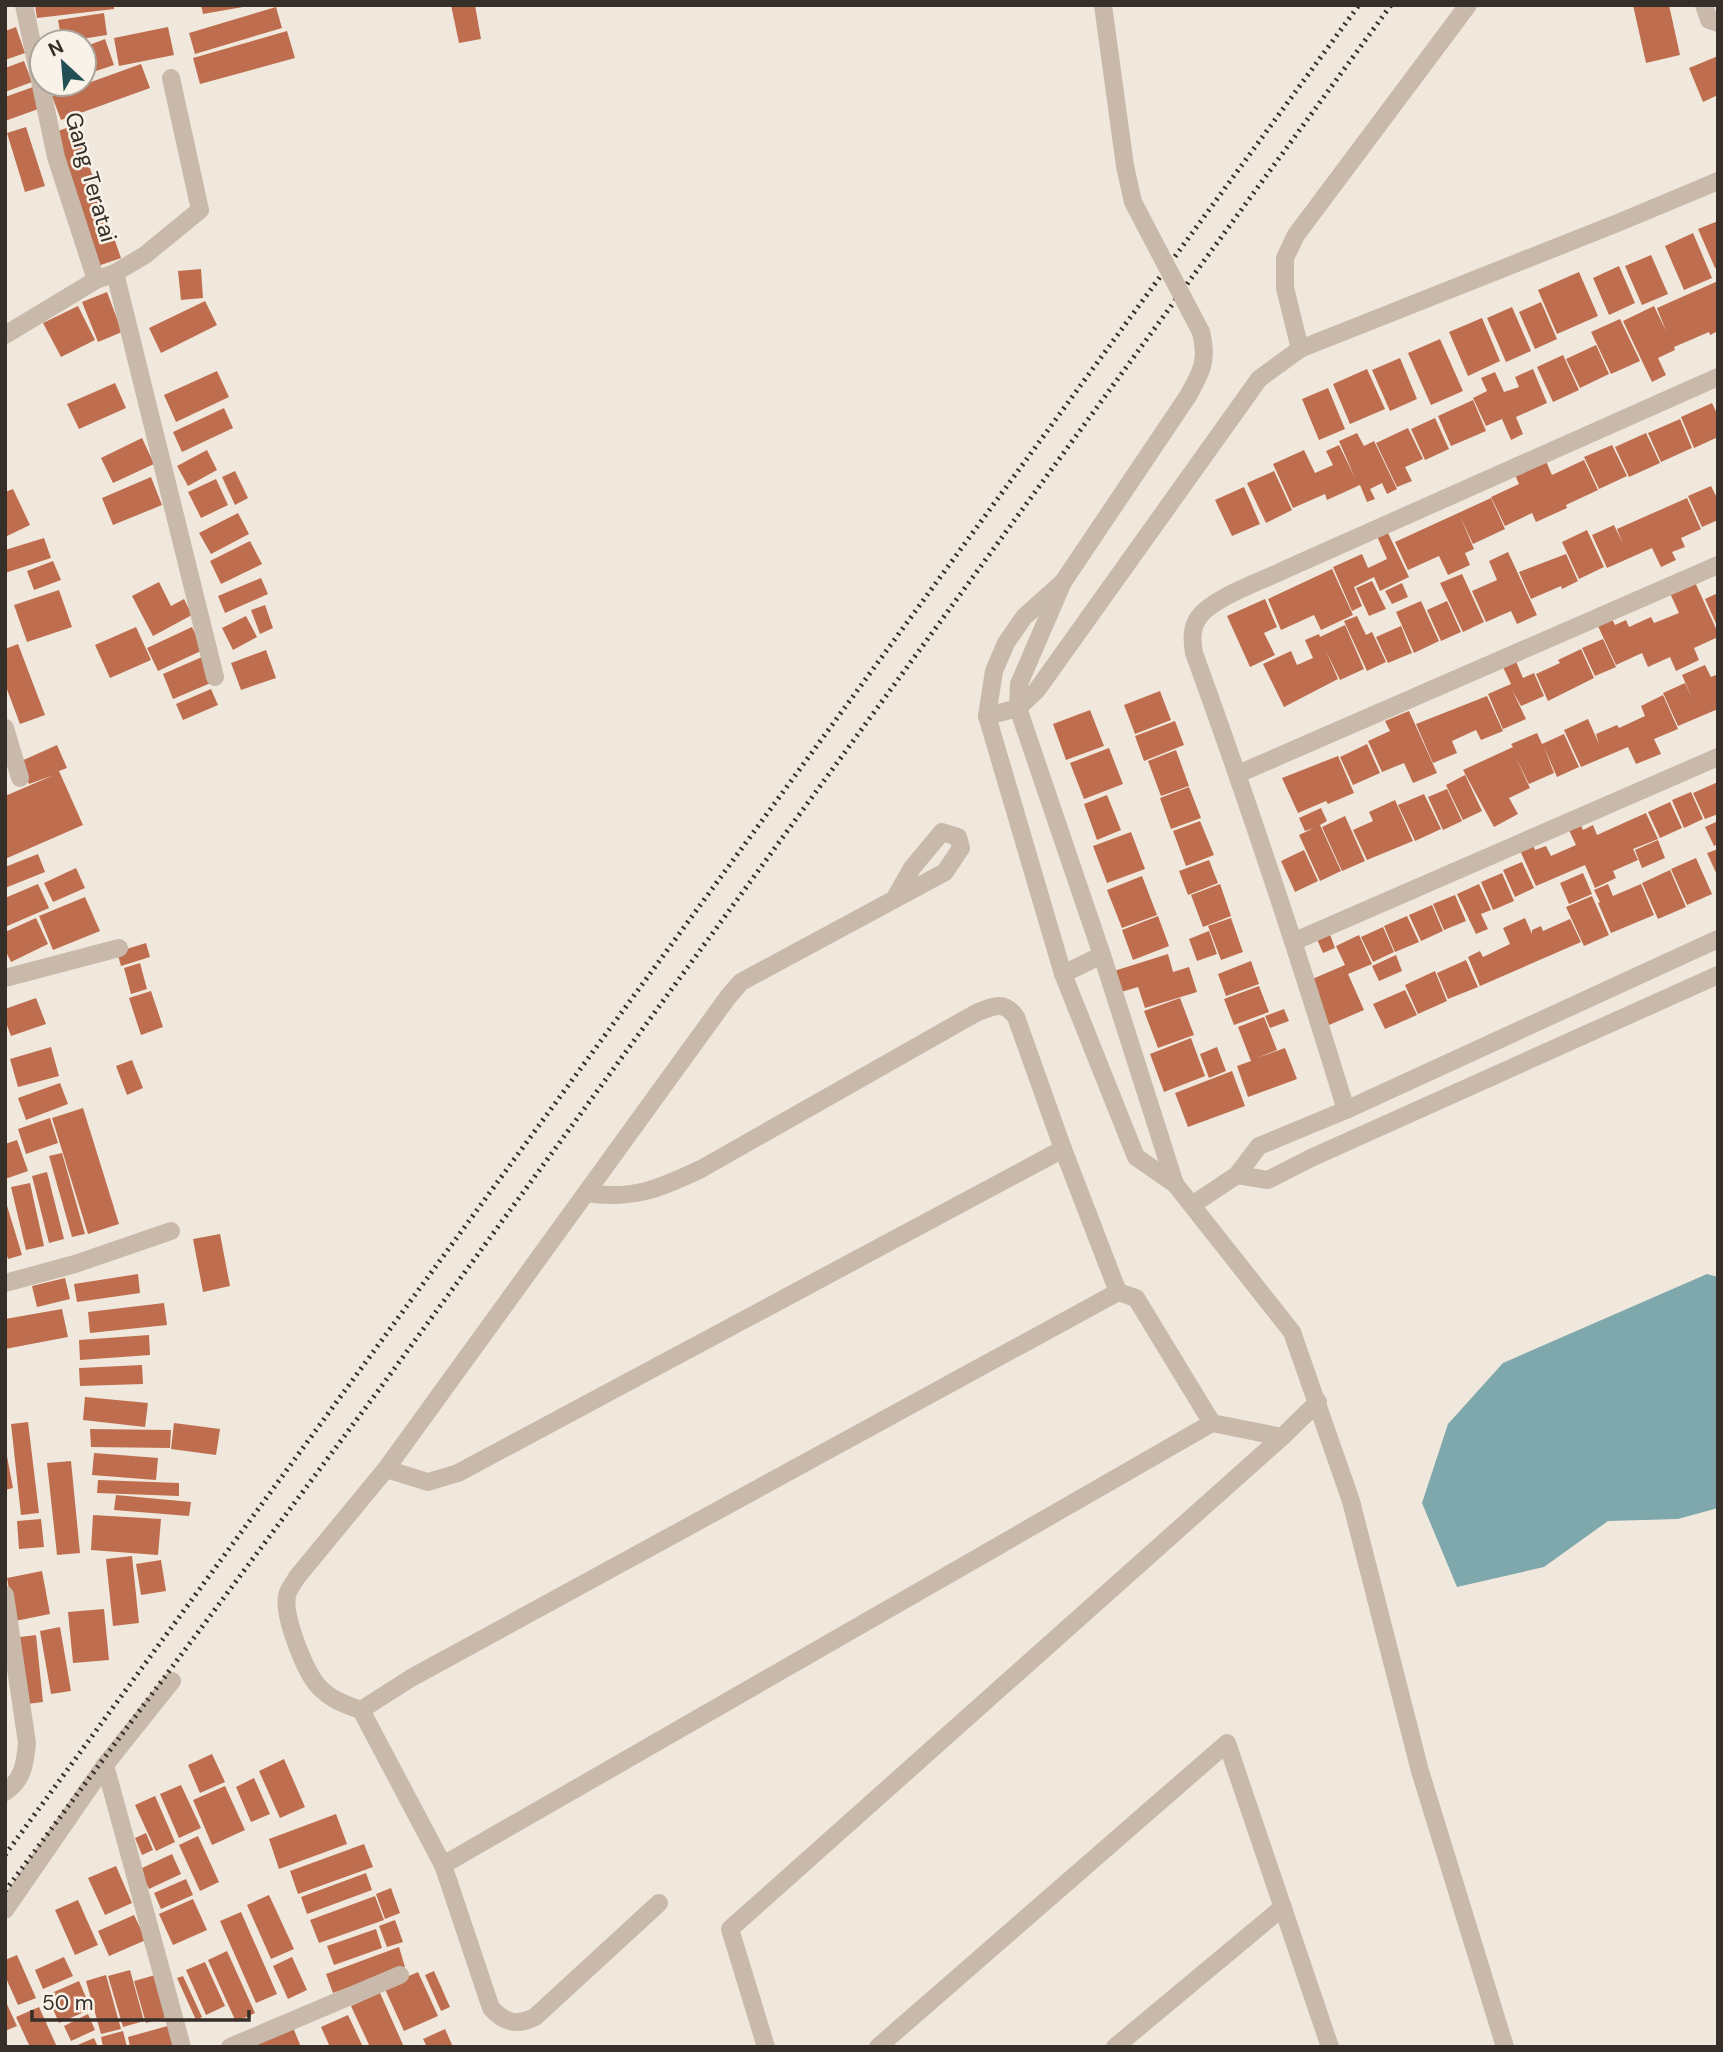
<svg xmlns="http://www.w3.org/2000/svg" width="1723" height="2052" font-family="'DM Sans',sans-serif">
	<rect width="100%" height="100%" fill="#f1e8dd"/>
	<polygon fill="#7ea8ac" points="1707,1274 1718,1277 1718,1508 1678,1519 1608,1521 1544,1567 1457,1587 1422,1503 1448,1424 1503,1363"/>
	<g fill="#be6e4e">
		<polygon points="35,5 114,5 114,9 37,18"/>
		<polygon points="201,5 243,5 243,7 203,14"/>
		<polygon points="451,5 475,5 481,39 459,43"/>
		<polygon points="1633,5 1669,5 1680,55 1646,63"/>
		<polygon points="276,7 282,28 195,54 189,33"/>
		<polygon points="104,13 107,35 62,42 58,20"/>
		<polygon points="16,27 25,53 5,60 5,31"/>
		<polygon points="168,27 174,55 119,66 114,38"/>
		<polygon points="287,31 295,58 200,84 193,58"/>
		<polygon points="105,39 114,65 84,75 84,47"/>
		<polygon points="1718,56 1718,95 1703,102 1689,68"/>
		<polygon points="24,61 32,82 5,92 5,68"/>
		<polygon points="141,64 150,88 61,120 52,96"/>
		<polygon points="33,87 41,108 5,121 5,97"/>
		<polygon points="75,125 121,258 98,266 52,133"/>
		<polygon points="26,127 45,186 25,192 7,133"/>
		<polygon points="1718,221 1718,267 1715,268 1698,229"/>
		<polygon points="1693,233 1712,278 1684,290 1665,246"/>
		<polygon points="1651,255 1668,294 1642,305 1625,266"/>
		<polygon points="1619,266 1635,303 1609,315 1593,278"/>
		<polygon points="201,269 203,298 181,300 178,271"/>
		<polygon points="1579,272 1598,316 1557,334 1538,290"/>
		<polygon points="1718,281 1718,331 1710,335 1709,332 1674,347 1675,350 1658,358 1666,375 1652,382 1623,321 1654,306 1666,331 1657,308"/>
		<polygon points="107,292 122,332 98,342 82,302"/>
		<polygon points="205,301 217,325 161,353 149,328"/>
		<polygon points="1541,302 1557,339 1535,349 1519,312"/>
		<polygon points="78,306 95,340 61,357 43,323"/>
		<polygon points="1512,307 1531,351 1506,362 1487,318"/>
		<polygon points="1482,318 1500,361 1468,376 1449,332"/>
		<polygon points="1620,319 1640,361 1611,374 1591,332"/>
		<polygon points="1440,339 1463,391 1431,405 1408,353"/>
		<polygon points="1596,345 1609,374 1580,388 1566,359"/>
		<polygon points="1563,355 1579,390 1553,402 1537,367"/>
		<polygon points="1400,358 1417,399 1390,411 1372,370"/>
		<polygon points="1367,369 1385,409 1350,424 1333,384"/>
		<polygon points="1533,369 1547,403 1516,417 1523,434 1511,440 1502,419 1486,426 1473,398 1487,391 1481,378 1495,372 1504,392 1519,387 1515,377"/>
		<polygon points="217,371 229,397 176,422 164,395"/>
		<polygon points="115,383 126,408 79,429 67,404"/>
		<polygon points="1328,388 1345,429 1319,440 1302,399"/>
		<polygon points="1473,400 1486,431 1451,446 1438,416"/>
		<polygon points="1712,403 1718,416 1718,437 1694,448 1681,417"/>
		<polygon points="224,408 233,428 182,452 173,432"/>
		<polygon points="1435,418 1449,449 1425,460 1411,429"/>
		<polygon points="1680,419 1692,448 1661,462 1648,433"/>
		<polygon points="1408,428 1423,459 1405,467 1412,481 1397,487 1376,443"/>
		<polygon points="1357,433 1364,446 1374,441 1397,489 1387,494 1382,483 1370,489 1375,499 1367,502 1360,485 1327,500 1325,494 1293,508 1273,464 1304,450 1315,473 1333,465 1326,451 1339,445 1355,478 1339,441"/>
		<polygon points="1646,433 1660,463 1629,477 1615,447"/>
		<polygon points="142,438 154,464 113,483 101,458"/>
		<polygon points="1612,445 1627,476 1599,489 1584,457"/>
		<polygon points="207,450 217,470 188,486 177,466"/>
		<polygon points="1545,459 1552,475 1584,460 1598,490 1566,505 1567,508 1536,522 1532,513 1505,526 1491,497 1519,484 1514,473"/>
		<polygon points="235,471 248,498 235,505 222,477"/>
		<polygon points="1274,471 1292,510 1266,523 1247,483"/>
		<polygon points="151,477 162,505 113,525 102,498"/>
		<polygon points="216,479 228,505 201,518 188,492"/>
		<polygon points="1711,486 1718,500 1718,520 1702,527 1688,496"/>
		<polygon points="1244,487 1260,524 1232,536 1215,500"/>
		<polygon points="13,489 30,525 5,537 5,492"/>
		<polygon points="1491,498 1505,529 1473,544 1460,516 1474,549 1465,553 1470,565 1448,575 1439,556 1408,570 1395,542"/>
		<polygon points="1687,498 1701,529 1681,538 1685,547 1672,552 1676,560 1661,567 1652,548 1607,568 1592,535 1614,525 1623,544 1617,529"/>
		<polygon points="238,513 249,534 211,554 199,533"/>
		<polygon points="1386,529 1409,577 1380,591 1374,577 1354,587 1362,606 1352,611 1333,567 1362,554 1368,568 1387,559 1376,534"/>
		<polygon points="1587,530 1604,567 1579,579 1562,542"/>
		<polygon points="44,538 51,558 5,573 5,550"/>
		<polygon points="250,541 262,564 221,584 210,561"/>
		<polygon points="1508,552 1537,615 1517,624 1511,611 1486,622 1472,591 1497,580 1489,561"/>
		<polygon points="1566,554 1578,581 1562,589 1561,586 1531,599 1519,572"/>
		<polygon points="53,561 61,580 34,590 27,571"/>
		<polygon points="1332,569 1353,615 1321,630 1314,615 1281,630 1268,599"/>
		<polygon points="1462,574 1484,622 1463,632 1440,583"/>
		<polygon points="261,578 268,594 225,613 218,596"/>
		<polygon points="1694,580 1718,633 1718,637 1694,648 1699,660 1676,671 1670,657 1648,667 1642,653 1616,665 1598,626 1612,619 1615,625 1626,620 1629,627 1651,617 1654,623 1679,613 1669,591"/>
		<polygon points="1372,581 1386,609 1369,616 1356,588"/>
		<polygon points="159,582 171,606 184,599 192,615 153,636 132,596"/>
		<polygon points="1402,583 1408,597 1392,604 1385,591"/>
		<polygon points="59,590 72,627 27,642 14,605"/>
		<polygon points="1718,593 1718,628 1705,599"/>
		<polygon points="1265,599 1277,627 1264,633 1275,655 1250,667 1227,616"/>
		<polygon points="1421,601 1439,641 1414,653 1396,612"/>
		<polygon points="1447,601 1461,632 1441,641 1427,610"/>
		<polygon points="265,605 273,628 260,634 251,610"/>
		<polygon points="246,616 257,637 233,650 222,628"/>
		<polygon points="1357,616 1366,635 1372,632 1386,662 1367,671 1344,621"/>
		<polygon points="1345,625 1364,669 1340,680 1326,651 1338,679 1284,707 1263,664 1291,651 1297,665 1313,658 1305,640 1319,634 1320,637"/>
		<polygon points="1401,626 1412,653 1388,663 1376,637"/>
		<polygon points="136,627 151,660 110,678 95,645"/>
		<polygon points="192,627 203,650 158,671 147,648"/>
		<polygon points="1603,639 1616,667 1595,676 1582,648"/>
		<polygon points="18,644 45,715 20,724 5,684 5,649"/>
		<polygon points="1581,649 1594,678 1548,701 1536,674 1560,663 1558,660"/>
		<polygon points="266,650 276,678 241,690 231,663"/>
		<polygon points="202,657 213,682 173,699 163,674"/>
		<polygon points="1515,659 1523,678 1534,673 1544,696 1521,706 1512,690 1526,719 1503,729 1488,694 1511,684 1502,665"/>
		<polygon points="1705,665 1711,677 1718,674 1718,709 1678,726 1663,693 1685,683 1693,700 1682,675"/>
		<polygon points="211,689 218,705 183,720 176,704"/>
		<polygon points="1160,691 1171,720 1135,734 1124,705"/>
		<polygon points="1663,695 1678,729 1654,739 1661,754 1636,764 1628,747 1581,767 1564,730 1588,719 1599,744 1596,734 1617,725 1619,728 1645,716 1641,706"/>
		<polygon points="1487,696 1503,731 1481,740 1476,730 1452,741 1457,753 1433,763 1416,724"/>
		<polygon points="1090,710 1104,746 1066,760 1053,724"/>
		<polygon points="1409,711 1437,773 1413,783 1404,763 1382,772 1368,741 1390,731 1385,721"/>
		<polygon points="1175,721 1184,745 1144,761 1135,736"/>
		<polygon points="1537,733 1542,744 1564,734 1579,767 1557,777 1544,747 1554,773 1529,784 1516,758 1530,788 1509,798 1518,814 1494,827 1463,770 1513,747 1511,744"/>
		<polygon points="1367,744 1380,773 1353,785 1340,757"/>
		<polygon points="57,745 67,768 59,771 83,825 5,859 5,796 54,775 29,784 19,762"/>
		<polygon points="1109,748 1123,784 1084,799 1070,763"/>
		<polygon points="1176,750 1189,786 1161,796 1148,761"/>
		<polygon points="1338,756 1354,793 1328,804 1326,801 1298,813 1282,778"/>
		<polygon points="1465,775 1482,811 1463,820 1446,785"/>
		<polygon points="1718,782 1718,814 1705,819 1693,793"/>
		<polygon points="1189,787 1201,818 1171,829 1160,798"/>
		<polygon points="1447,789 1462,821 1443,830 1428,797"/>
		<polygon points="1691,792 1703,819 1684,828 1672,800"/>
		<polygon points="1424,794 1441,829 1415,841 1398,805"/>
		<polygon points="1107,795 1121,830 1097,840 1084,804"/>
		<polygon points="1395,800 1413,841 1367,860 1353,830 1373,821 1369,812"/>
		<polygon points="1670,802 1682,828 1660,838 1648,812"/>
		<polygon points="1321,808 1327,821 1320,825 1341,871 1320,881 1299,835 1314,828 1305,831 1299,818"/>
		<polygon points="1646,813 1658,839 1633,849 1638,860 1613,871 1616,878 1595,888 1585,865 1536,886 1518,846 1531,840 1535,850 1546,846 1551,856 1576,845 1567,826 1579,821 1583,830 1593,825 1597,835"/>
		<polygon points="1345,816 1365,861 1342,871 1322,827"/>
		<polygon points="1200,821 1214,855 1186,866 1173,831"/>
		<polygon points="1718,821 1718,844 1714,846 1705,827"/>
		<polygon points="1131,832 1145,869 1107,883 1093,846"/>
		<polygon points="1658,840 1665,858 1642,868 1635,850"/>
		<polygon points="1718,849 1718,877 1707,853"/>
		<polygon points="1304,850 1318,881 1295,892 1281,861"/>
		<polygon points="38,854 45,872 5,888 5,867"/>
		<polygon points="1696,858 1712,894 1687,905 1671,869"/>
		<polygon points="1209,860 1218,883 1188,895 1179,871"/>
		<polygon points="1522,862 1534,888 1515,897 1503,870"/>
		<polygon points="76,868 85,888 53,902 44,883"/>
		<polygon points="1670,870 1686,907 1658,919 1642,883"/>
		<polygon points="1502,873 1514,901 1493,910 1481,882"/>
		<polygon points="1583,873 1592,894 1569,904 1560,883"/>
		<polygon points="1142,876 1157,915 1122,928 1107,890"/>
		<polygon points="38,884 49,908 5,927 5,898"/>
		<polygon points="1220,884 1231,916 1203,927 1191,895"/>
		<polygon points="1479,884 1491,910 1481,914 1488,929 1476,934 1457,894"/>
		<polygon points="1608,884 1613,896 1641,884 1654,915 1611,933 1598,903 1600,902 1594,890"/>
		<polygon points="1455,895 1466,921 1444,930 1433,904"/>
		<polygon points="1592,896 1609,935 1584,946 1566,907"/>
		<polygon points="85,897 100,931 53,950 39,916"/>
		<polygon points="1432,905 1443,931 1421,941 1409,915"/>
		<polygon points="1158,916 1169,946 1133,960 1122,930"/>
		<polygon points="1407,916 1419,942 1395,952 1384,926"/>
		<polygon points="36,918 48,944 11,962 5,950 5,932"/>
		<polygon points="1231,918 1243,952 1221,960 1208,926"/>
		<polygon points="1525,918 1532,934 1532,930 1541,926 1543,931 1570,919 1581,942 1480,986 1468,957 1480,951 1483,957 1510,944 1503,928"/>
		<polygon points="1383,927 1394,952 1373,962 1361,937"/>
		<polygon points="1328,929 1335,948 1323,953 1315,935"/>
		<polygon points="1209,931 1217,954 1197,961 1189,939"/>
		<polygon points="1359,935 1372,964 1348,974 1364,1010 1329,1025 1310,980 1345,965 1336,946"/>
		<polygon points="146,943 150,957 121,966 117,952"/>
		<polygon points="1168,954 1173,972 1189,967 1197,992 1145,1008 1138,987 1121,992 1114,971"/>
		<polygon points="1396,955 1402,971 1379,981 1372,966"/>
		<polygon points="1466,960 1478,987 1448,999 1437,973"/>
		<polygon points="1251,961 1259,984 1226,996 1218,974"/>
		<polygon points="140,963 147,989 131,994 124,968"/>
		<polygon points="1435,971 1447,1001 1418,1014 1405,985"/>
		<polygon points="1259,986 1269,1012 1234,1025 1224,999"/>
		<polygon points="1405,990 1417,1015 1385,1029 1373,1004"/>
		<polygon points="151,991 163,1027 141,1035 129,998"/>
		<polygon points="36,998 46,1024 11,1036 5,1020 5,1009"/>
		<polygon points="1180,998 1194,1035 1158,1048 1144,1011"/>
		<polygon points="1284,1009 1289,1021 1270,1028 1265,1016"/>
		<polygon points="1264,1017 1277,1050 1257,1058 1285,1048 1297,1079 1248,1097 1237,1066 1251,1061 1238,1027"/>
		<polygon points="1191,1038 1205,1076 1164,1092 1150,1054"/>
		<polygon points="51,1047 59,1076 18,1087 10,1059"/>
		<polygon points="1217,1047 1226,1071 1209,1078 1200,1054"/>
		<polygon points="132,1060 143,1088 127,1095 116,1066"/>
		<polygon points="1232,1071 1245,1106 1188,1127 1175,1093"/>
		<polygon points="60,1083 68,1104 26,1120 18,1098"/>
		<polygon points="83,1108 119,1224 88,1234 52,1118"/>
		<polygon points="50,1118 58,1143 26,1154 18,1129"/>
		<polygon points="17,1140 28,1171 5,1179 5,1144"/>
		<polygon points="62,1153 85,1234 72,1237 49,1156"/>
		<polygon points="47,1172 64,1239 49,1243 32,1176"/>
		<polygon points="30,1183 44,1246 26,1250 11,1187"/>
		<polygon points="5,1199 22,1255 8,1259 5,1249"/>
		<polygon points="220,1234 230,1286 203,1292 193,1239"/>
		<polygon points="138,1274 140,1293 77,1302 74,1284"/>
		<polygon points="65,1278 70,1299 37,1307 32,1286"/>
		<polygon points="164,1303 167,1325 90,1333 88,1312"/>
		<polygon points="62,1309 68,1337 5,1349 5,1319"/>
		<polygon points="149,1335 150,1355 80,1360 79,1340"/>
		<polygon points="142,1365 143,1384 80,1386 79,1368"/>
		<polygon points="85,1397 148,1403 145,1427 83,1420"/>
		<polygon points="28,1422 39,1513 21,1515 11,1424"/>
		<polygon points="174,1423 220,1429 216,1455 171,1449"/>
		<polygon points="90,1429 171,1430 170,1448 91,1447"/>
		<polygon points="5,1446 13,1488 5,1490"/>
		<polygon points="94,1453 158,1458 156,1480 92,1475"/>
		<polygon points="71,1461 80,1553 57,1555 47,1463"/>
		<polygon points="98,1480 179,1483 179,1496 97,1493"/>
		<polygon points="116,1495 191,1502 189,1516 114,1510"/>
		<polygon points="93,1515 161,1519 158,1555 91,1550"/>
		<polygon points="41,1519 44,1547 19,1549 17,1521"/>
		<polygon points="132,1556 139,1623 113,1626 106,1559"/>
		<polygon points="161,1560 166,1591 141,1595 136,1564"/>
		<polygon points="42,1571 50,1614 15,1621 7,1578"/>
		<polygon points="104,1609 109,1660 73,1663 68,1612"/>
		<polygon points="60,1627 71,1691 51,1694 40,1631"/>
		<polygon points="36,1635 43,1702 27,1704 20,1637"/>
		<polygon points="212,1754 225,1782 200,1793 188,1765"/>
		<polygon points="284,1759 305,1807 280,1818 259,1771"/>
		<polygon points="254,1778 270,1814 251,1822 236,1787"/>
		<polygon points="181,1785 201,1828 179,1838 160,1794"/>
		<polygon points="225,1786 245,1830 212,1845 193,1800"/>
		<polygon points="155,1796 175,1842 156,1851 135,1805"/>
		<polygon points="336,1814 347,1844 279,1869 269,1839"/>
		<polygon points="146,1833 153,1850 142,1855 135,1838"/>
		<polygon points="198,1836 219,1882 200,1891 179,1845"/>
		<polygon points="364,1844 373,1867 298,1894 290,1871"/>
		<polygon points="172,1854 181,1874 149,1889 140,1869"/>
		<polygon points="116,1866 132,1903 105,1915 88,1878"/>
		<polygon points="366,1873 372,1890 307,1914 301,1897"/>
		<polygon points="186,1879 193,1895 161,1909 154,1893"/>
		<polygon points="391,1888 400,1913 385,1919 376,1894"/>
		<polygon points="269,1895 294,1949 271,1959 247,1905"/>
		<polygon points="375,1896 384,1920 319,1943 310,1920"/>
		<polygon points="193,1899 207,1930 173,1945 159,1914"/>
		<polygon points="78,1900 98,1945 75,1955 55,1910"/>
		<polygon points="241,1912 277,1994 256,2003 220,1921"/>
		<polygon points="134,1915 146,1940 109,1956 98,1931"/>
		<polygon points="395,1920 403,1942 387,1947 379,1926"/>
		<polygon points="376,1929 382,1948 334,1965 327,1946"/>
		<polygon points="399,1947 405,1967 333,1993 326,1974"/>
		<polygon points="227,1951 255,2013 236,2022 208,1960"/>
		<polygon points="17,1955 36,1998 18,2005 5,1976 5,1960"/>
		<polygon points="64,1957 73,1976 43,1989 35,1970"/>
		<polygon points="292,1957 307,1990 288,1999 273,1966"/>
		<polygon points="205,1962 225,2006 206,2015 186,1970"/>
		<polygon points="130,1970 144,2021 123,2027 108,1976"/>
		<polygon points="434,1971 450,2007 441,2011 425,1975"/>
		<polygon points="418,1972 438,2016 404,2031 384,1987"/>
		<polygon points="159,1974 171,2016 146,2023 134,1981"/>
		<polygon points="106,1975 121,2029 101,2034 86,1981"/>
		<polygon points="183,1976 202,2017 196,2020 177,1978"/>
		<polygon points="79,1981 91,2009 59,2023 47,1995"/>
		<polygon points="380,1993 404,2047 370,2047 351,2006"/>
		<polygon points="5,2000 17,2026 5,2031"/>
		<polygon points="39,2007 57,2047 30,2047 16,2017"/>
		<polygon points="88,2014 95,2030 71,2041 64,2026"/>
		<polygon points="348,2015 363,2047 330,2047 321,2027"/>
		<polygon points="171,2025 177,2047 130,2047 128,2037"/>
		<polygon points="292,2025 301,2047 243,2047"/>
		<polygon points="445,2029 453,2047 427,2047 423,2039"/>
		<polygon points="123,2031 127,2047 103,2047 101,2037"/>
		<polygon points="94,2038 98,2047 73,2047"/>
	</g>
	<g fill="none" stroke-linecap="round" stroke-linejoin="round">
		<g stroke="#c8b9aa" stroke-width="18">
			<polyline points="24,5 56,157 96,280"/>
			<polyline points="1103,5 1125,166 1133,202"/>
			<polyline points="1704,5 1709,20 1718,23"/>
			<polyline points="115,273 145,255 200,210 171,78"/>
			<polyline points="5,335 96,280 115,273 215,677"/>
			<polyline points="1300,349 1285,288 1285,258 1296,235 1468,5"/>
			<polyline points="1063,582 1024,617 1006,643 994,671 987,716 1063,974 1136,1157 1175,1184 1292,1332 1351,1501 1420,1771 1505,2047"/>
			<polyline points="987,716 1018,708 1037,690 1259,379 1300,349 1620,222 1718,181"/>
			<polyline points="5,728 20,778"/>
			<polyline points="1238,774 1718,565"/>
			<polyline points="1295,941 1718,757"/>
			<polyline points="1063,974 1102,955"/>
			<polyline points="5,978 119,948"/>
			<path d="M1346,1110C1299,956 1249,804 1194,653C1192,642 1191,630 1197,620C1208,599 1262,581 1284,570L1718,377"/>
			<polyline points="1237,1175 1268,1180 1311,1158 1718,975"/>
			<path d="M1175,1184L1102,955L1018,708L1019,684L1063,582L1188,396C1202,371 1208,360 1201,332"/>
			<path d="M586,1193C633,1200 659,1189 701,1169L976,1013C993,1006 1004,1000 1016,1017L1063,1149L1118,1292L411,1678L361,1710C346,1705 330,1699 319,1687C305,1672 283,1616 287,1596C288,1589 294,1583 297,1577L386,1469L728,997L741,982L945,872L961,848L958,837L942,832L912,868L895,898"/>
			<polyline points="1192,1205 1237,1175 1259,1146 1346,1110 1718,939"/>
			<polyline points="5,1283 75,1264 171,1231"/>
			<polyline points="1118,1292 1136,1298 1212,1423"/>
			<polyline points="386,1469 428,1482 458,1473 1063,1149"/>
			<path d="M5,1595L27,1743C25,1764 23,1780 5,1792"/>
			<path d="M361,1710L443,1865L491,2008C505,2023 516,2026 535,2017L659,1903"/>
			<polyline points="105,1765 182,2047"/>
			<polyline points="443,1865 1212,1423 1282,1437"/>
			<polyline points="5,1910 105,1765 172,1681"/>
			<polyline points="230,2047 400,1975"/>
			<polyline points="766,2047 730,1929 1282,1437 1318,1402"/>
			<polyline points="878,2047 1227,1743 1330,2047"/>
			<polyline points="1115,2047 1283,1907"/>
		</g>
		<g stroke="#362e29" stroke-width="5" stroke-dasharray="2 5" stroke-linecap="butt">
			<polyline points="5,1855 1359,5"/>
			<polyline points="5,1891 378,1391 1391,5"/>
		</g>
		<polyline stroke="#c8b9aa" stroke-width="18" points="1133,202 1201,332"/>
	</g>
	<g text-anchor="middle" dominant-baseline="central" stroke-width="5" stroke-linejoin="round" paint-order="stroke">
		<g font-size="23" fill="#362e29" stroke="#f9f2e9">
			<text transform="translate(91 177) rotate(74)">Gang Teratai</text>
		</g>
	</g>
	<rect width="1723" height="2052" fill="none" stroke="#362e29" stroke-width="14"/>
	<g transform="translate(63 63) rotate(334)"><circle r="33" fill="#f9f2e9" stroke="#aba49c" stroke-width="2"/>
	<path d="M0-5L12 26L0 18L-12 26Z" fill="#214f55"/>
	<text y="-10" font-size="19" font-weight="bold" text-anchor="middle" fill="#362e29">N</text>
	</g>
	<path d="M32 2010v10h217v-10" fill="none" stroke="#362e29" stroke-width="3.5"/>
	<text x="42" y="2010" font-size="21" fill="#362e29" stroke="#f9f2e9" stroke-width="5" paint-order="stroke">50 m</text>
</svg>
